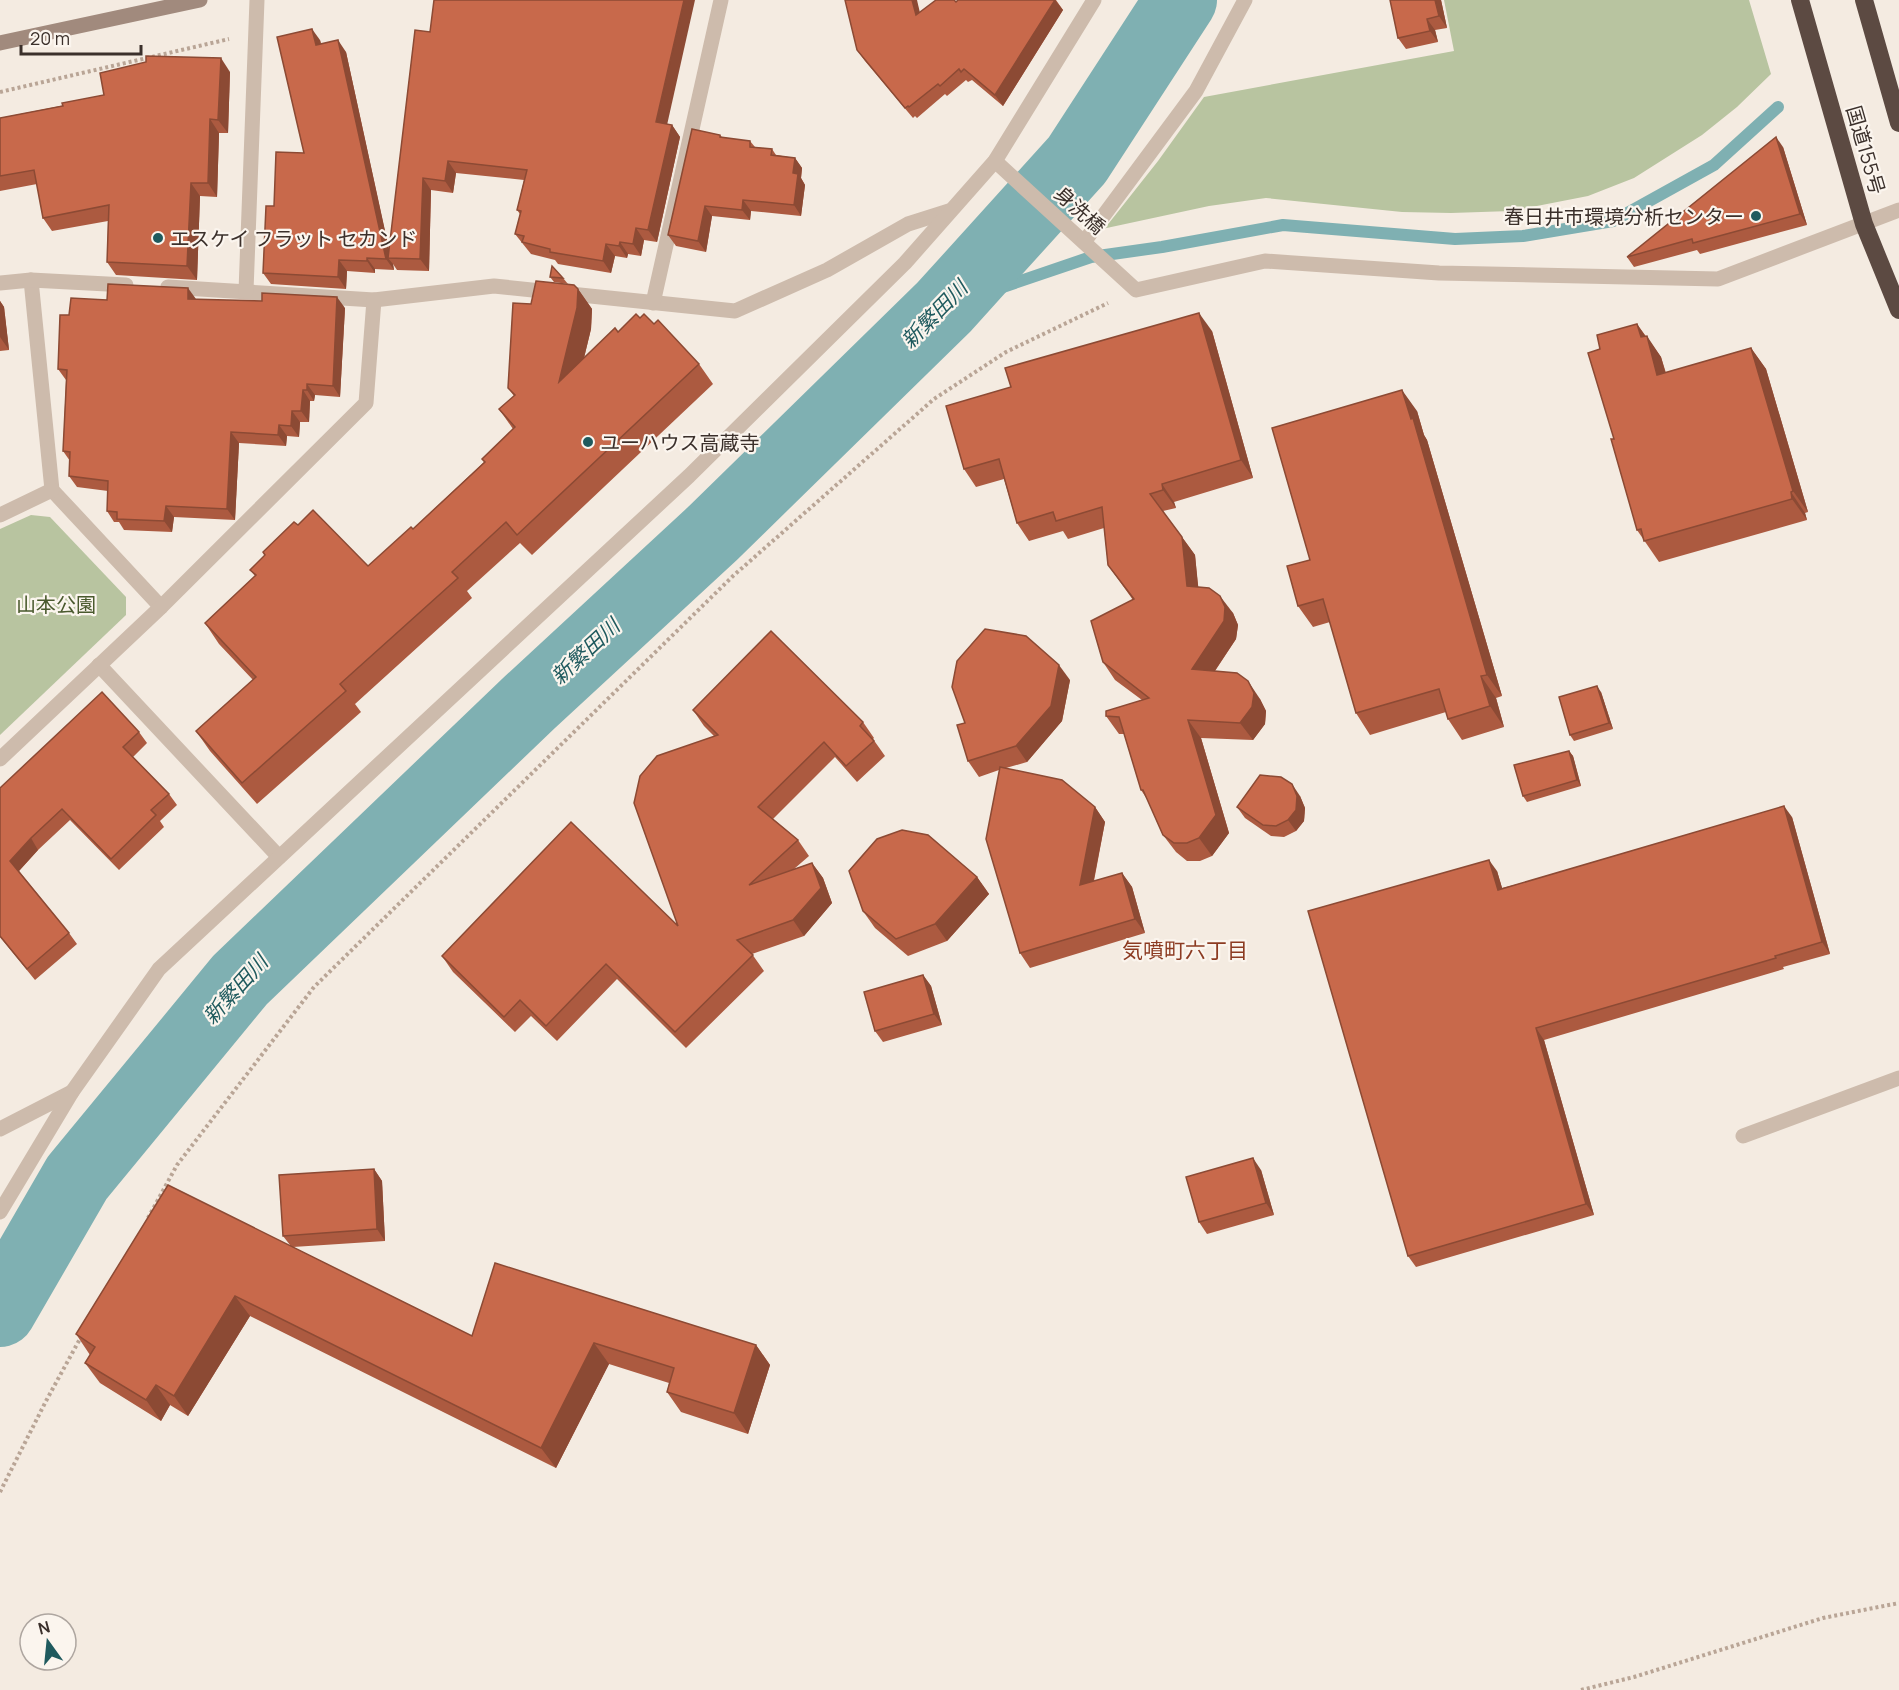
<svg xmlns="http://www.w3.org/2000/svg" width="1899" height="1690" font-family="Manrope,'Noto Sans JP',sans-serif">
	<rect width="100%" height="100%" fill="#f4ebe1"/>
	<g fill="#b8c4a0">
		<polygon points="1444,0 1749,0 1771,74 1737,107 1702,135 1634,178 1588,196 1511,211 1451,213 1402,212 1266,198 1209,206 1102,229 1109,223 1158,161 1204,97 1454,51"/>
		<polygon points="31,515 50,517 126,597 126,615 0,735 0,529"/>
	</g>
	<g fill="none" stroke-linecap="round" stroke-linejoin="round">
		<polyline stroke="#7fb0b2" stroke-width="12" points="944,307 1091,257 1162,247 1283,225 1455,239 1523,236 1613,221 1714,165 1778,107"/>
		<polyline stroke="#7fb0b2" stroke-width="72" points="0,1311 77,1178 240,980 529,703 713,533 944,307 1077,160 1181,0"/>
		<g stroke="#b9a596" stroke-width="4" stroke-dasharray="3 3" stroke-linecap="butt">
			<polyline points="0,92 229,39"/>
			<polyline points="148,1218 177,1165 314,987 733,576 934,399 1006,352 1108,303"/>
			<polyline points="0,1492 46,1401 81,1337"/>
			<polyline points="1581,1690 1634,1677 1823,1618 1899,1603"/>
		</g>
		<polyline stroke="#cdbbac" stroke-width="15" points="1743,1136 1899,1078"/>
		<g stroke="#cdbbac" stroke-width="15">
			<polyline points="995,161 1136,290 1265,261 1439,273 1718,279 1899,210"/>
			<polyline points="1084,242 1196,91 1245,0"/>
			<polyline points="31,280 52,490 161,607"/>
			<polyline points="0,283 31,280 126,285"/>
			<polyline points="168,287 374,300 494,286 735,311 827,270 908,224 949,211"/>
			<polyline points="246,291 257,0"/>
			<polyline points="653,303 721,0"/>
			<polyline points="0,515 52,490"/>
			<polyline points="99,665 279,857"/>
			<polyline points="0,759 161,607 366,403 374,300"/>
			<polyline points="0,1129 72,1092"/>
			<polyline points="0,1212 72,1092 159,969 689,476 905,263 995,161 1094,0"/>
		</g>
		<polyline stroke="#a18a7d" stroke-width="15" points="0,43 200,0"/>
		<g stroke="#5c4a42" stroke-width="18">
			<polyline points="1800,0 1864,224 1899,310"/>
			<polyline points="1864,0 1899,123"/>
		</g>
	</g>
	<g fill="#ac5a40">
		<polygon points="958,0 1056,0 1063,10 1003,106 972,80 968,82 966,80 947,96 945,94 917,118 915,116 913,118 865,61 857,50 920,12 956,2"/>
		<polygon points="1390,0 1441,0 1447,28 1435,30 1438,42 1406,49 1398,38"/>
		<polygon points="415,30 667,124 672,125 680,137 657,242 644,240 641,256 628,254 627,258 615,256 611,273 558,264 555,260 531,254 515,234 520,214 517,210 524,180 456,173 453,193 431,190 429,271 397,270 393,264 394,270 375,269 375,273 347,271 346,289 271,284 263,273 304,153 320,40 321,44 346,52 389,250"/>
		<polygon points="230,72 228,133 219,133 217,197 200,196 197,280 116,275 107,262 108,221 52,231 43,218 37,184 0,191 0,118"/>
		<polygon points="720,135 723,138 750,141 755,147 772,149 776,155 795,158 802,168 801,178 805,185 801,216 751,211 750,220 712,216 706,252 676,246 668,235"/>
		<polygon points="1783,147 1807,225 1700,254 1697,250 1634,267 1627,257"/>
		<polygon points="550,277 563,278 568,284 554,282"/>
		<polygon points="578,289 592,309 591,329 584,358 618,332 640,318 654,324 699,364 713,384 532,555 520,543 467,591 472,598 355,704 361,712 257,804 210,751 196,731 253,680 219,644 205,623 255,576 250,570 265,555 263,552 298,525 368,566 413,529 484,462 482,459 513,429 499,409 514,396 508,388 531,304"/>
		<polygon points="196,299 345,308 340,397 315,395 314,401 310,401 309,422 300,422 299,437 287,436 286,446 239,443 235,520 174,517 172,532 124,530 119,522 114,522 107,511 108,491 77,487 69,476 70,461 63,451 66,380 58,369 69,315 107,300"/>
		<polygon points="0,301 4,307 9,350 0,351"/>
		<polygon points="1637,324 1661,357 1666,373 1751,348 1766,369 1808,512 1805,513 1807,520 1659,562 1637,530 1614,439 1600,349"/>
		<polygon points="1212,331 1253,478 1174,502 1176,508 1163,511 1195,555 1198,587 1233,613 1238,625 1236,639 1215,671 1260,699 1266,711 1265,724 1253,740 1201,738 1229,833 1212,856 1200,861 1187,861 1176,852 1163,835 1147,799 1141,790 1124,734 1119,734 1106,716 1142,700 1115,680 1103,662 1133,600 1108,565 1104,528 1068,539 1063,531 1029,541 1017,523 1004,479 976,487 964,469"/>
		<polygon points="1417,411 1424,435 1427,440 1502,696 1496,698 1504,727 1462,740 1448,719 1446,712 1370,735 1356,713 1330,622 1313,627 1298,606 1310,560"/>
		<polygon points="1070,680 1062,721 1027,762 1006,768 1095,807 1105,822 1094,881 1122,873 1132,887 1145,933 1030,968 1020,953 999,770 979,777 968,761 965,723"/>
		<polygon points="1601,692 1613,729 1574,741 1570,735"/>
		<polygon points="693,710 863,722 874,738 873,739 885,756 857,782 835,757 773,819 798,840 809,856 794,869 812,863 823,878 832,903 804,936 752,954 764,971 686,1048 617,979 557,1041 531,1016 515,1032 453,972 442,956 678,926 714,736 704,726"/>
		<polygon points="139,732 147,743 133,757 169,794 177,805 160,821 164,827 119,870 70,820 38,850 19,871 69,933 77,944 35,980 0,937 0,788"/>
		<polygon points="1569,751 1573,756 1581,786 1527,802 1523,796"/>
		<polygon points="1300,796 1305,808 1304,821 1296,831 1284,837 1271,836 1245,818 1237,807"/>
		<polygon points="1792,817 1830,954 1783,967 1784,969 1544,1040 1594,1215 1416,1267 1408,1256 1497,871 1502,888"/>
		<polygon points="977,877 989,894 947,941 908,956 875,928 863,911"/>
		<polygon points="923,975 931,986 942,1025 883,1042 875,1031"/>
		<polygon points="374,1169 382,1181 385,1241 293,1247 472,1336 756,1345 770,1365 748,1434 681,1412 667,1392 669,1383 609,1364 556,1468 250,1316 188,1416 170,1405 161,1421 100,1383 85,1363 90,1355 76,1334 290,1245 283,1236"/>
		<polygon points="1261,1170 1274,1215 1207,1234 1199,1222"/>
	</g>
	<g fill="#8c4a34">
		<polygon points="684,0 695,0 665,134 656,122"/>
		<polygon points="912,0 917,0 923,26 916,15"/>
		<polygon points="1055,0 1063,10 1003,106 995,95"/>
		<polygon points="1435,0 1441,0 1447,28 1439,16"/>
		<polygon points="1427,19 1435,30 1438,42 1430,31"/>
		<polygon points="312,29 320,40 324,56 316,45"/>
		<polygon points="338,40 346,52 391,258 388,258 393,264 394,270 386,259"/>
		<polygon points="221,58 230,72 228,133 218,120"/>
		<polygon points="210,119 219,133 217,197 208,183"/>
		<polygon points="672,125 680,137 657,242 648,230"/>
		<polygon points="1776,137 1783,147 1807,225 1800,214"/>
		<polygon points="795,158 802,168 801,178 805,185 801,216 794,205 793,173"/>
		<polygon points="448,161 456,173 453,193 445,181"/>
		<polygon points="423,178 431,190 429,271 420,259"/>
		<polygon points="191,183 200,196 197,280 187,266"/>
		<polygon points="743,200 751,211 750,220 742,210"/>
		<polygon points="705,206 712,216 706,252 698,241"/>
		<polygon points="636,228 644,240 641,256 633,244"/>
		<polygon points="620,242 628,254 627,258 619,246"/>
		<polygon points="606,244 615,256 611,273 603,261"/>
		<polygon points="367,258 375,269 375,273 367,261"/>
		<polygon points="339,260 347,271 346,289 338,277"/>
		<polygon points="188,288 196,299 188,299"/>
		<polygon points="578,289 592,309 591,329 573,403 559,382"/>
		<polygon points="337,297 345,308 340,397 333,386"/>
		<polygon points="0,301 4,307 9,350 0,337"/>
		<polygon points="1199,313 1212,331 1253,478 1241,460"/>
		<polygon points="1637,324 1648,340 1647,336 1661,357 1672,396 1657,375 1641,337"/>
		<polygon points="1751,348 1766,369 1808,512 1793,491"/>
		<polygon points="307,384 315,395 314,401 307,390"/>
		<polygon points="303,390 310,401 309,422 301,411"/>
		<polygon points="1402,390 1417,411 1424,435 1427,440 1502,696 1487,675"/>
		<polygon points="292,411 300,422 299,437 291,426"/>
		<polygon points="279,425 287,436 286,446 278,435"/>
		<polygon points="231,432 239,443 235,520 227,509"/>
		<polygon points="1162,484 1174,502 1176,508 1163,490"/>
		<polygon points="1791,492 1805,513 1807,520 1792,499"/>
		<polygon points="166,506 174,517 172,532 164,521"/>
		<polygon points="1182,537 1195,555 1200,604 1187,586"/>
		<polygon points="1220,596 1233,613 1238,625 1236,639 1204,687 1192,669"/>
		<polygon points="1059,665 1070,680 1062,721 1027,762 1016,746"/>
		<polygon points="1481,676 1496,698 1504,727 1490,706"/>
		<polygon points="1248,681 1260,699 1266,711 1265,724 1253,740 1240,723"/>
		<polygon points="1597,686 1601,692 1613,729 1609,723"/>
		<polygon points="1188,720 1201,738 1229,833 1212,856 1199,838"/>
		<polygon points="1569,751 1573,756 1581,786 1577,780"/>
		<polygon points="1292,784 1300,796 1305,808 1304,821 1296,831 1288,820"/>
		<polygon points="1784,806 1792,817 1830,954 1822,942"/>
		<polygon points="1095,807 1105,822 1090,899 1080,885"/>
		<polygon points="31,838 38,850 18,872 10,861"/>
		<polygon points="1489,860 1497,871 1506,901 1498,890"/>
		<polygon points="812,863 823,878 832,903 804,936 793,920"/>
		<polygon points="1122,873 1132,887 1145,933 1135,919"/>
		<polygon points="977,877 989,894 947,941 935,924"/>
		<polygon points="923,975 931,986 942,1025 934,1014"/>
		<polygon points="1536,1028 1544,1040 1594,1215 1586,1204"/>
		<polygon points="1253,1158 1261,1170 1274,1215 1266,1203"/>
		<polygon points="374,1169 382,1181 385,1241 377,1229"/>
		<polygon points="235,1296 250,1316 188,1416 174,1396"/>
		<polygon points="594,1343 609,1364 556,1468 541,1448"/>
		<polygon points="756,1345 770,1365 748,1434 734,1413"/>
		<polygon points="156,1385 170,1405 161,1421 146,1400"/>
	</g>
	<g fill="#c8694b" stroke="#8c4a34" stroke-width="1.5">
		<polygon points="434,0 684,0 656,122 672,125 648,230 636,228 633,244 620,242 619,246 606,244 603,261 550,252 550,249 522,242 524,236 515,234 521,211 517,210 527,170 448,161 445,181 423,178 420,259 388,258 415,30 430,32"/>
		<polygon points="845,0 912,0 916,15 936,0 954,0 956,2 958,0 1055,0 995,95 964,69 961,72 959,69 940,86 938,84 909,107 908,106 905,108 857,50"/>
		<polygon points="1390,0 1435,0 1439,16 1427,19 1430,31 1398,38"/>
		<polygon points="312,29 316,45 338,40 386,259 367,258 367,261 339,260 338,277 263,273 266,206 274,206 276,152 304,153 277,37"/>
		<polygon points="146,56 221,58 218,120 210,119 208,183 191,183 187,266 107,262 109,205 43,218 34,170 0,176 0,118 63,106 62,103 104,95 100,73 146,62"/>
		<polygon points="692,129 720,135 720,137 750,141 750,147 772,149 771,155 795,158 793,173 798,174 794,205 743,200 742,210 705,206 698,241 668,235"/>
		<polygon points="1776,137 1800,214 1693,243 1692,239 1627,257"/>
		<polygon points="552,266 563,278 550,277"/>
		<polygon points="536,281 574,285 578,289 577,308 559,382 615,328 618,332 636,314 640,318 644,314 654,324 658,320 699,364 517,535 506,522 452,572 458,578 340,684 346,691 242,783 196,731 256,677 205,623 256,575 250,570 265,555 263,552 294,522 298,525 313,510 368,566 411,527 413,529 485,462 482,459 515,427 499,409 515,395 508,388 513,303 531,304"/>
		<polygon points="108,284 188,288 188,299 262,301 262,293 337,297 333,386 307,384 307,390 303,390 301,411 292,411 291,426 279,425 278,435 231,432 227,509 166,506 164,521 117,519 117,512 107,511 108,481 69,476 70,452 63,451 67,370 58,369 60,315 69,315 71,298 107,300"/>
		<polygon points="1199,313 1241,460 1162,484 1163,490 1150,494 1182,537 1187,586 1209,588 1220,596 1225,607 1224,621 1192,669 1237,673 1248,681 1254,693 1252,707 1240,723 1188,720 1216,815 1199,838 1187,843 1174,843 1163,835 1143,790 1141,790 1119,717 1106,716 1106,711 1149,698 1103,662 1091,621 1134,599 1108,565 1102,507 1056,521 1053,512 1017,523 999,459 964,469 946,406 1011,387 1005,368"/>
		<polygon points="1637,324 1641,337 1647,336 1657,375 1751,348 1793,491 1791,492 1792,499 1644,541 1641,529 1637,530 1611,439 1614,439 1588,353 1600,349 1597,335"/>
		<polygon points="1402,390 1411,419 1413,418 1487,675 1481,676 1490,706 1448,719 1439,689 1356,713 1323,599 1298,606 1287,566 1310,560 1272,428"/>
		<polygon points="985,629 1026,636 1059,665 1051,706 1016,746 968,761 957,725 965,723 952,687 957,661"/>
		<polygon points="771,631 863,722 860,726 874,741 846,766 824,742 758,807 798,840 749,885 812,863 821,888 793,920 737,940 753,955 675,1032 606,964 546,1026 520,1000 504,1017 442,956 571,822 678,926 634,803 640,776 657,756 718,735 693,710"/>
		<polygon points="1597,686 1609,723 1570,735 1559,697"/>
		<polygon points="102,692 139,732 123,747 169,794 151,810 156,815 111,859 62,809 31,838 10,861 69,933 27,969 0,936 0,788"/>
		<polygon points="1569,751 1577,780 1523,796 1514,765"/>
		<polygon points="1000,767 1062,780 1095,807 1080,885 1122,873 1135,919 1020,953 986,839"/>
		<polygon points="1260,775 1281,777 1292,784 1297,796 1296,810 1288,820 1276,826 1263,825 1237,807"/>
		<polygon points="1784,806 1822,942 1775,956 1776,958 1536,1028 1586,1204 1408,1256 1308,911 1489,860 1498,890"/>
		<polygon points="902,830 928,835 977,877 935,924 896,939 863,911 849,871 877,839"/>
		<polygon points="923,975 934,1014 875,1031 864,992"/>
		<polygon points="1253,1158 1266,1203 1199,1222 1186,1177"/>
		<polygon points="374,1169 377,1229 283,1236 279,1175"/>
		<polygon points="168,1185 472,1336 495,1263 756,1345 734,1413 667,1392 674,1368 594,1343 541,1448 235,1296 174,1396 156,1385 146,1400 85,1363 95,1347 76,1334"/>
	</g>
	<g fill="#1f5a5e" stroke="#fbf5ee" stroke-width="2">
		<circle cx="1756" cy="216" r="6"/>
		<circle cx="158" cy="238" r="6"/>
		<circle cx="588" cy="442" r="6"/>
	</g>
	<g text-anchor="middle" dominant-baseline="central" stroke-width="4.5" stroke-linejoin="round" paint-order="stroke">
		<g font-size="20" fill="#3b302b" stroke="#fbf5ee">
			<text transform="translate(1866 150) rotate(74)">国道155号</text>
			<text transform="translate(1080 210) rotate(42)">身洗橋</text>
		</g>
		<g font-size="20" fill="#3b302b" stroke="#fbf5ee" text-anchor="start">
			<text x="1744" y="216" text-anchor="end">春日井市環境分析センター</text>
			<text x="170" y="238">エスケイ フラット セカンド</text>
			<text x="600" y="442">ユーハウス高蔵寺</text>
		</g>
		<g font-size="20" fill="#4a5a2e" stroke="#fbf5ee">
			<text x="56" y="604">山本公園</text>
		</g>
		<g font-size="21" font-style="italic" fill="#1f5a5e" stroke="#fbf5ee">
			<text transform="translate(934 314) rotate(-46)">新繁田川</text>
			<text transform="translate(585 651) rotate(-43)">新繁田川</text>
			<text transform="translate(235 989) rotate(-48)">新繁田川</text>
		</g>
		<g font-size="21" fill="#8c3b22" stroke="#fbf5ee">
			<text x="1185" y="950">気噴町六丁目</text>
		</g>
	</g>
	<g transform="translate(48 1642) rotate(345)"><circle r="28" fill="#fbf5ee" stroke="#aea6a0" stroke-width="1.5"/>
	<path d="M0-4.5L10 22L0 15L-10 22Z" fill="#1f5a5e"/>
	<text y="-9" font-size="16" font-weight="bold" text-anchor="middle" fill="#3b302b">N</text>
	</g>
	<path d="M21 45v9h120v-9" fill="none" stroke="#3b302b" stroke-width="3"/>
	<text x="30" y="45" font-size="18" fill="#3b302b" stroke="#fbf5ee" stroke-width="4.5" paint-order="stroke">20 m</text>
</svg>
